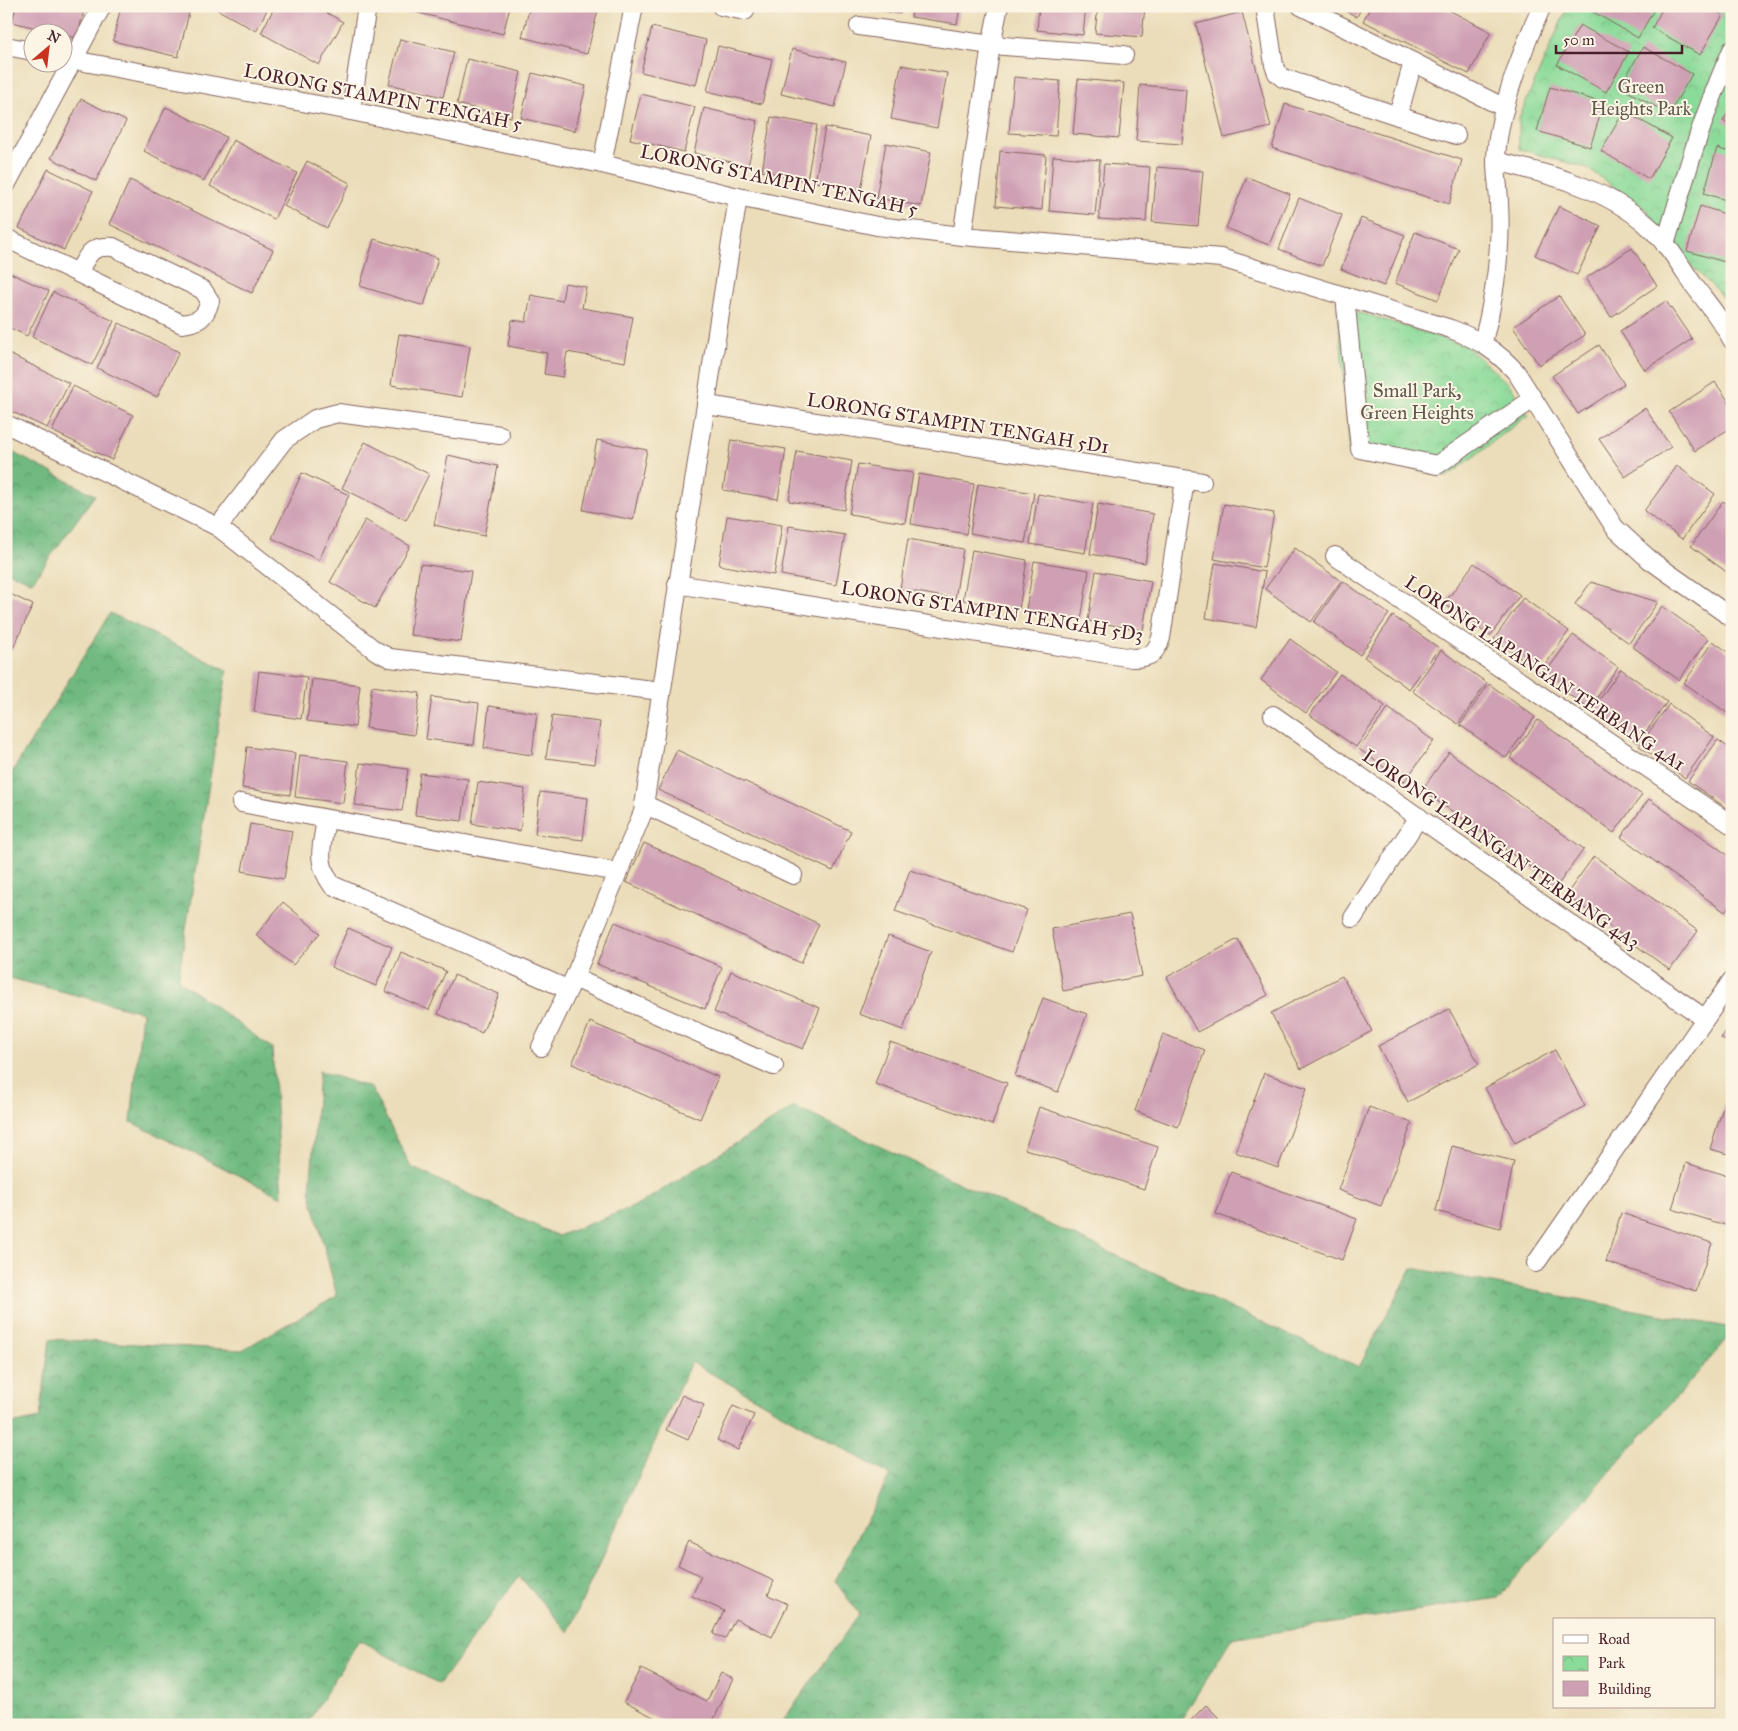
<svg xmlns="http://www.w3.org/2000/svg" width="1738" height="1731" font-family="'IM FELL Great Primer',serif">
	<defs>
		<pattern id="forest-crowns" width="20" height="18" patternUnits="userSpaceOnUse" patternTransform="scale(1.25)"><rect width="20" height="18" fill="#6fba81"/><path d="M2 6a3 3 0 1 1 6 0M12 15a3 3 0 1 1 6 0" fill="none" stroke="#5d976a"/></pattern>
		<pattern id="park-crowns" width="20" height="18" patternUnits="userSpaceOnUse" patternTransform="scale(1.25)"><rect width="20" height="18" fill="#8ada99"/><path d="M2 6a3 3 0 1 1 6 0M12 15a3 3 0 1 1 6 0" fill="none" stroke="#79bb84"/></pattern>
	</defs>
	<rect width="100%" height="100%" fill="#fcf5e5"/>
	<filter id="ink" filterUnits="userSpaceOnUse"><feTurbulence type="fractalNoise" baseFrequency=".02" numOctaves="2"/><feDisplacementMap in="SourceGraphic" scale="10" xChannelSelector="R" yChannelSelector="G"/><feConvolveMatrix kernelMatrix="1 2 1 2 8 2 1 2 1" color-interpolation-filters="sRGB"/></filter>
	<filter id="wash" filterUnits="userSpaceOnUse"><feTurbulence type="fractalNoise" baseFrequency=".0096" numOctaves="4" result="noise"/><feDisplacementMap in="SourceGraphic" scale="20" xChannelSelector="R" yChannelSelector="G"/><feGaussianBlur stdDeviation="1.12" result="paint"/><feColorMatrix in="noise" values="0 0 0 0 0 0 0 0 0 0 0 0 0 0 0 0 0 1.4 0 .05"/><feComposite in="paint" operator="in"/></filter>
	<g filter="url(#wash)">
		<rect width="100%" height="100%" fill="#ebddb9"/>
		<g fill="url(#forest-crowns)" stroke="#5c6c56">
			<polygon points="6,449 95,495 32,582 6,571"/>
			<polygon points="110,613 227,670 178,980 272,1048 282,1197 131,1122 142,1012 6,977 6,782"/>
			<polygon points="319,1071 371,1088 411,1167 558,1236 638,1205 794,1107 1359,1367 1412,1268 1732,1328 1732,1334 1498,1598 1231,1639 1178,1725 780,1725 859,1614 835,1581 890,1475 691,1362 568,1632 519,1576 439,1684 359,1640 306,1725 6,1725 6,1425 40,1418 50,1339 242,1350 337,1296 310,1192"/>
		</g>
		<g fill="url(#park-crowns)" stroke="#6a7c62">
			<polygon points="1568,6 1732,6 1732,312 1720,294 1668,242 1648,211 1587,168 1519,149 1519,118"/>
			<polygon points="1338,309 1372,316 1466,346 1511,386 1528,415 1447,477 1350,454"/>
		</g>
		<g id="blocks">
			<g fill="#cf9fb4">
				<polygon points="16,6 85,6 77,38 62,35 62,32 53,32 12,22"/>
				<polygon points="121,6 180,6 190,9 178,57 113,41"/>
				<polygon points="211,6 269,6 256,31"/>
				<polygon points="275,6 315,6 343,22 319,65 261,33"/>
				<polygon points="391,6 510,6 503,34"/>
				<polygon points="530,6 599,6 587,54 522,37"/>
				<polygon points="854,6 901,6 900,14"/>
				<polygon points="913,6 960,6 957,24 911,17"/>
				<polygon points="1039,6 1086,6 1083,35 1037,30"/>
				<polygon points="1098,6 1145,6 1142,37 1095,33"/>
				<polygon points="1337,6 1362,6 1357,17"/>
				<polygon points="1371,6 1441,6 1491,32 1469,74 1363,21"/>
				<polygon points="1592,6 1656,6 1638,38 1590,10"/>
				<polygon points="1664,6 1707,6 1723,15 1700,55 1652,28"/>
				<polygon points="1242,12 1271,127 1224,138 1196,24"/>
				<polygon points="1580,25 1629,52 1606,92 1557,65"/>
				<polygon points="652,27 706,40 696,85 641,72"/>
				<polygon points="400,39 454,52 443,97 389,84"/>
				<polygon points="718,46 772,59 762,104 707,91"/>
				<polygon points="1643,47 1692,74 1669,114 1620,87"/>
				<polygon points="792,49 846,62 835,107 781,94"/>
				<polygon points="467,59 521,72 511,117 457,104"/>
				<polygon points="901,65 947,73 937,128 891,119"/>
				<polygon points="532,73 586,86 575,131 521,118"/>
				<polygon points="1014,77 1060,81 1056,136 1009,133"/>
				<polygon points="1078,79 1124,83 1119,138 1073,134"/>
				<polygon points="1140,85 1186,89 1182,144 1136,141"/>
				<polygon points="1550,87 1604,103 1590,147 1537,131"/>
				<polygon points="641,94 695,107 684,152 630,139"/>
				<polygon points="81,99 126,121 96,181 51,158"/>
				<polygon points="1285,104 1462,160 1449,204 1272,148"/>
				<polygon points="1732,106 1732,126 1723,121"/>
				<polygon points="166,107 226,137 204,181 144,151"/>
				<polygon points="704,108 758,121 748,166 694,153"/>
				<polygon points="1624,111 1672,138 1649,179 1601,151"/>
				<polygon points="771,117 817,125 807,180 762,171"/>
				<polygon points="825,127 871,136 861,190 815,182"/>
				<polygon points="233,140 297,173 274,219 210,186"/>
				<polygon points="886,143 931,152 921,206 876,198"/>
				<polygon points="1717,148 1732,153 1732,202 1704,193"/>
				<polygon points="1000,151 1046,155 1042,210 996,206"/>
				<polygon points="1053,156 1100,160 1095,215 1049,211"/>
				<polygon points="307,161 350,183 327,228 284,206"/>
				<polygon points="1104,164 1150,167 1146,222 1099,219"/>
				<polygon points="1157,167 1203,171 1198,226 1152,222"/>
				<polygon points="48,169 93,191 64,250 19,228"/>
				<polygon points="1247,177 1290,194 1269,245 1226,228"/>
				<polygon points="130,180 273,250 252,293 109,224"/>
				<polygon points="1299,198 1342,215 1322,266 1279,249"/>
				<polygon points="1559,206 1601,226 1577,275 1535,255"/>
				<polygon points="1700,206 1732,216 1732,264 1687,251"/>
				<polygon points="1361,218 1405,235 1384,286 1341,269"/>
				<polygon points="1415,232 1459,249 1438,300 1395,283"/>
				<polygon points="374,239 438,258 424,306 360,286"/>
				<polygon points="1632,248 1657,286 1611,317 1586,278"/>
				<polygon points="6,271 49,291 27,336 6,326"/>
				<polygon points="565,283 586,287 582,308 633,317 625,362 567,352 563,377 544,374 547,353 508,346 512,320 526,322 531,295 562,301"/>
				<polygon points="53,292 114,321 92,365 32,337"/>
				<polygon points="1559,296 1585,335 1539,365 1513,327"/>
				<polygon points="1666,301 1692,339 1645,370 1620,331"/>
				<polygon points="119,323 179,352 157,397 97,368"/>
				<polygon points="399,334 470,346 462,397 391,385"/>
				<polygon points="1599,345 1624,384 1578,414 1552,376"/>
				<polygon points="9,354 69,383 47,428 6,409 6,359"/>
				<polygon points="1715,382 1732,406 1732,427 1695,451 1669,412"/>
				<polygon points="73,386 133,415 112,460 52,431"/>
				<polygon points="1645,408 1671,447 1625,477 1599,439"/>
				<polygon points="597,440 647,450 633,520 583,510"/>
				<polygon points="731,440 786,449 778,499 723,490"/>
				<polygon points="365,442 429,474 406,520 342,488"/>
				<polygon points="797,451 852,461 844,510 789,501"/>
				<polygon points="448,455 498,466 484,536 434,525"/>
				<polygon points="858,464 913,473 905,523 849,514"/>
				<polygon points="1677,466 1715,494 1682,539 1644,511"/>
				<polygon points="302,473 349,495 319,560 272,538"/>
				<polygon points="919,474 974,484 966,534 911,524"/>
				<polygon points="978,484 1034,493 1025,543 970,533"/>
				<polygon points="1038,494 1093,504 1085,553 1030,544"/>
				<polygon points="1723,501 1732,507 1732,568 1728,573 1691,546"/>
				<polygon points="1098,504 1153,514 1145,563 1090,554"/>
				<polygon points="1224,504 1274,513 1264,568 1214,559"/>
				<polygon points="727,516 782,525 774,575 719,565"/>
				<polygon points="365,520 410,546 375,608 330,582"/>
				<polygon points="789,526 845,535 836,585 781,575"/>
				<polygon points="908,539 963,549 955,599 900,589"/>
				<polygon points="1295,548 1341,581 1311,622 1265,589"/>
				<polygon points="972,550 1027,560 1019,609 963,600"/>
				<polygon points="1034,561 1089,570 1081,620 1026,610"/>
				<polygon points="1215,563 1265,572 1256,627 1206,618"/>
				<polygon points="1474,563 1520,595 1490,636 1444,604"/>
				<polygon points="420,564 471,571 461,642 410,635"/>
				<polygon points="1096,571 1151,581 1143,630 1088,621"/>
				<polygon points="1343,581 1389,614 1360,655 1314,622"/>
				<polygon points="1591,582 1658,602 1629,643 1575,604"/>
				<polygon points="6,592 33,605 12,650 6,647"/>
				<polygon points="1523,598 1569,631 1540,672 1494,639"/>
				<polygon points="1662,606 1708,639 1679,680 1633,647"/>
				<polygon points="1393,616 1439,648 1409,689 1364,657"/>
				<polygon points="1573,635 1618,667 1589,709 1543,676"/>
				<polygon points="1290,639 1336,672 1306,713 1261,680"/>
				<polygon points="1713,641 1732,655 1732,712 1730,715 1684,683"/>
				<polygon points="1441,650 1487,683 1458,724 1412,691"/>
				<polygon points="1621,669 1667,702 1638,743 1592,710"/>
				<polygon points="259,671 307,677 301,719 254,712"/>
				<polygon points="1340,674 1385,706 1356,747 1310,715"/>
				<polygon points="312,679 360,685 355,727 307,721"/>
				<polygon points="1489,684 1535,717 1506,758 1460,725"/>
				<polygon points="372,686 420,693 414,735 366,728"/>
				<polygon points="432,697 479,703 474,745 426,739"/>
				<polygon points="1669,704 1714,737 1685,778 1639,746"/>
				<polygon points="489,706 537,713 532,755 484,748"/>
				<polygon points="1388,708 1434,741 1404,782 1359,749"/>
				<polygon points="552,716 600,722 595,764 546,758"/>
				<polygon points="1538,720 1642,795 1614,833 1510,758"/>
				<polygon points="1718,740 1732,750 1732,812 1688,781"/>
				<polygon points="247,747 295,753 290,795 242,788"/>
				<polygon points="677,750 851,831 833,871 658,790"/>
				<polygon points="1449,752 1584,849 1557,886 1422,790"/>
				<polygon points="300,755 348,761 343,803 295,797"/>
				<polygon points="360,763 408,769 402,811 355,805"/>
				<polygon points="420,773 468,779 462,821 415,815"/>
				<polygon points="478,782 525,789 520,831 472,824"/>
				<polygon points="540,792 588,798 583,840 535,834"/>
				<polygon points="1649,799 1732,858 1732,903 1725,912 1621,837"/>
				<polygon points="250,824 292,831 284,879 242,871"/>
				<polygon points="644,843 819,924 801,963 626,882"/>
				<polygon points="1594,856 1698,931 1670,970 1566,895"/>
				<polygon points="910,870 1027,910 1012,952 895,911"/>
				<polygon points="283,902 320,933 293,965 256,935"/>
				<polygon points="1130,914 1142,976 1063,991 1052,929"/>
				<polygon points="615,922 722,967 705,1009 597,964"/>
				<polygon points="348,928 392,947 376,986 331,967"/>
				<polygon points="888,936 931,952 903,1030 859,1014"/>
				<polygon points="1238,939 1268,995 1197,1032 1167,977"/>
				<polygon points="401,952 446,971 429,1010 385,991"/>
				<polygon points="731,971 820,1008 803,1049 714,1012"/>
				<polygon points="454,975 499,994 482,1033 438,1014"/>
				<polygon points="1342,976 1372,1031 1301,1069 1271,1013"/>
				<polygon points="1043,998 1087,1014 1058,1092 1015,1076"/>
				<polygon points="1449,1009 1479,1064 1408,1102 1378,1046"/>
				<polygon points="590,1022 718,1077 700,1119 572,1064"/>
				<polygon points="1732,1024 1732,1045 1721,1038"/>
				<polygon points="1163,1034 1205,1050 1178,1127 1135,1111"/>
				<polygon points="890,1042 1007,1083 992,1125 875,1084"/>
				<polygon points="1555,1050 1585,1106 1515,1143 1485,1088"/>
				<polygon points="1264,1073 1307,1088 1278,1168 1235,1152"/>
				<polygon points="1725,1101 1732,1103 1732,1155 1710,1149"/>
				<polygon points="1039,1107 1158,1147 1144,1189 1025,1149"/>
				<polygon points="1369,1107 1412,1123 1381,1206 1338,1190"/>
				<polygon points="1452,1146 1514,1161 1500,1228 1436,1211"/>
				<polygon points="1686,1163 1732,1177 1732,1227 1672,1209"/>
				<polygon points="1231,1172 1357,1219 1342,1260 1216,1214"/>
				<polygon points="1621,1213 1712,1243 1696,1291 1606,1262"/>
				<polygon points="682,1395 704,1405 688,1440 666,1430"/>
				<polygon points="733,1406 754,1415 738,1450 717,1440"/>
				<polygon points="689,1542 774,1581 768,1595 788,1604 772,1637 735,1619 725,1639 713,1634 724,1611 692,1596 701,1576 678,1565"/>
				<polygon points="641,1669 707,1701 721,1673 733,1679 711,1725 669,1725 624,1702"/>
				<polygon points="1206,1705 1226,1725 1186,1725"/>
			</g>
		</g>
	</g>
	<g filter="url(#ink)">
		<use href="#blocks" fill-opacity="0" stroke="#82625d" stroke-width="1"/>
		<g fill="none" stroke-linecap="round" stroke-linejoin="round">
			<g stroke="#82625d" stroke-width="20">
				<g id="street">
					<polyline points="721,6 745,11"/>
					<polyline points="1265,6 1274,65 1277,73 1283,78 1456,135"/>
					<polyline points="1301,6 1505,108"/>
					<polyline points="859,26 991,45 1124,55"/>
					<polyline points="6,46 32,51"/>
					<path d="M62,58L351,111L602,164L738,197L877,226L962,236L1221,258L1451,329C1477,339 1496,350 1516,372L1615,528L1650,560L1732,618"/>
					<polyline points="351,111 367,6"/>
					<polyline points="1398,116 1413,62"/>
					<path d="M1496,161C1548,174 1604,187 1646,224C1665,240 1679,263 1693,284C1706,302 1722,320 1732,340"/>
					<polyline points="602,164 634,6"/>
					<polyline points="6,185 102,6"/>
					<polyline points="962,236 991,45 999,6"/>
					<path d="M6,238L182,324C199,322 205,318 210,301L203,290L113,247C90,245 88,255 78,273"/>
					<path d="M1665,245C1685,178 1703,113 1732,50"/>
					<polyline points="1345,296 1360,449 1437,465 1533,399"/>
					<path d="M1483,342C1495,296 1502,252 1499,204C1499,190 1496,176 1496,162C1496,117 1523,48 1542,6"/>
					<polyline points="707,405 1202,482"/>
					<polyline points="6,424 218,527 376,651 390,658 661,691"/>
					<polyline points="218,527 284,440 315,419 338,413 500,435"/>
					<polyline points="1335,556 1732,825"/>
					<path d="M677,584L1132,658C1149,658 1155,655 1161,638L1185,480"/>
					<polyline points="1273,715 1704,1018"/>
					<polyline points="241,803 617,872"/>
					<polyline points="644,804 793,875"/>
					<path d="M326,820C322,846 315,861 332,885L567,989"/>
					<polyline points="1353,918 1419,817"/>
					<polyline points="574,978 774,1066"/>
					<polyline points="541,1047 574,978 643,812 738,197"/>
					<polyline points="1536,1263 1732,980"/>
				</g>
			</g>
			<use href="#street" stroke="#fff" stroke-width="18"/>
		</g>
	</g>
	<g text-anchor="middle" dominant-baseline="central" stroke-width="4" stroke-linejoin="round" paint-order="stroke">
		<g font-size="19" fill="#5d574c" stroke="#fcf5e5">
			<text x="1641" y="86">Green<tspan x="1641" dy="22">Heights Park</tspan></text>
			<text x="1417" y="390">Small Park,<tspan x="1417" dy="22">Green Heights</tspan></text>
		</g>
		<g font-size="19" fill="#4a1f2b" stroke="#fcf5e5">
			<text transform="translate(383 97) rotate(11)">LORONG STAMPIN TENGAH 5</text>
			<text transform="translate(779 180) rotate(12)">LORONG STAMPIN TENGAH 5</text>
			<text transform="translate(958 423) rotate(9)">LORONG STAMPIN TENGAH 5D1</text>
			<text transform="translate(992 611) rotate(9)">LORONG STAMPIN TENGAH 5D3</text>
			<text transform="translate(1545 673) rotate(34)">LORONG LAPANGAN TERBANG 4A1</text>
			<text transform="translate(1501 849) rotate(35)">LORONG LAPANGAN TERBANG 4A3</text>
		</g>
	</g>
	<rect width="1738" height="1731" fill="none" stroke="#fcf5e5" stroke-width="25"/>
	<rect x="1553" y="1618" width="162" height="90" fill="#fcf5e5" stroke="#b59f9b"/>
	<rect x="1563" y="1635" width="25" height="8" fill="#ffffff" stroke="#b59f9b"/>
	<text x="1598" y="1644" font-size="15" fill="#4a1f2b">Road</text>
	<rect x="1563" y="1656" width="25" height="15" fill="url(#park-crowns)" stroke="#b59f9b"/>
	<text x="1598" y="1668" font-size="15" fill="#4a1f2b">Park</text>
	<rect x="1563" y="1681" width="25" height="15" fill="#cf9fb4" stroke="#b59f9b"/>
	<text x="1598" y="1694" font-size="15" fill="#4a1f2b">Building</text>
	<g transform="translate(48 48) rotate(28)"><circle r="24" fill="#fcf5e5" stroke="#b59f9b"/>
	<path d="M0-4L9 19L0 12L-9 19Z" fill="#c8321e"/>
	<text y="-8" font-size="14" font-weight="bold" text-anchor="middle" fill="#4a1f2b">N</text>
	</g>
	<path d="M1556 45v8h126v-8" fill="none" stroke="#4a1f2b" stroke-width="2.5"/>
	<text x="1563" y="45" font-size="15" fill="#4a1f2b" stroke="#fcf5e5" stroke-width="4" paint-order="stroke">50 m</text>
</svg>
